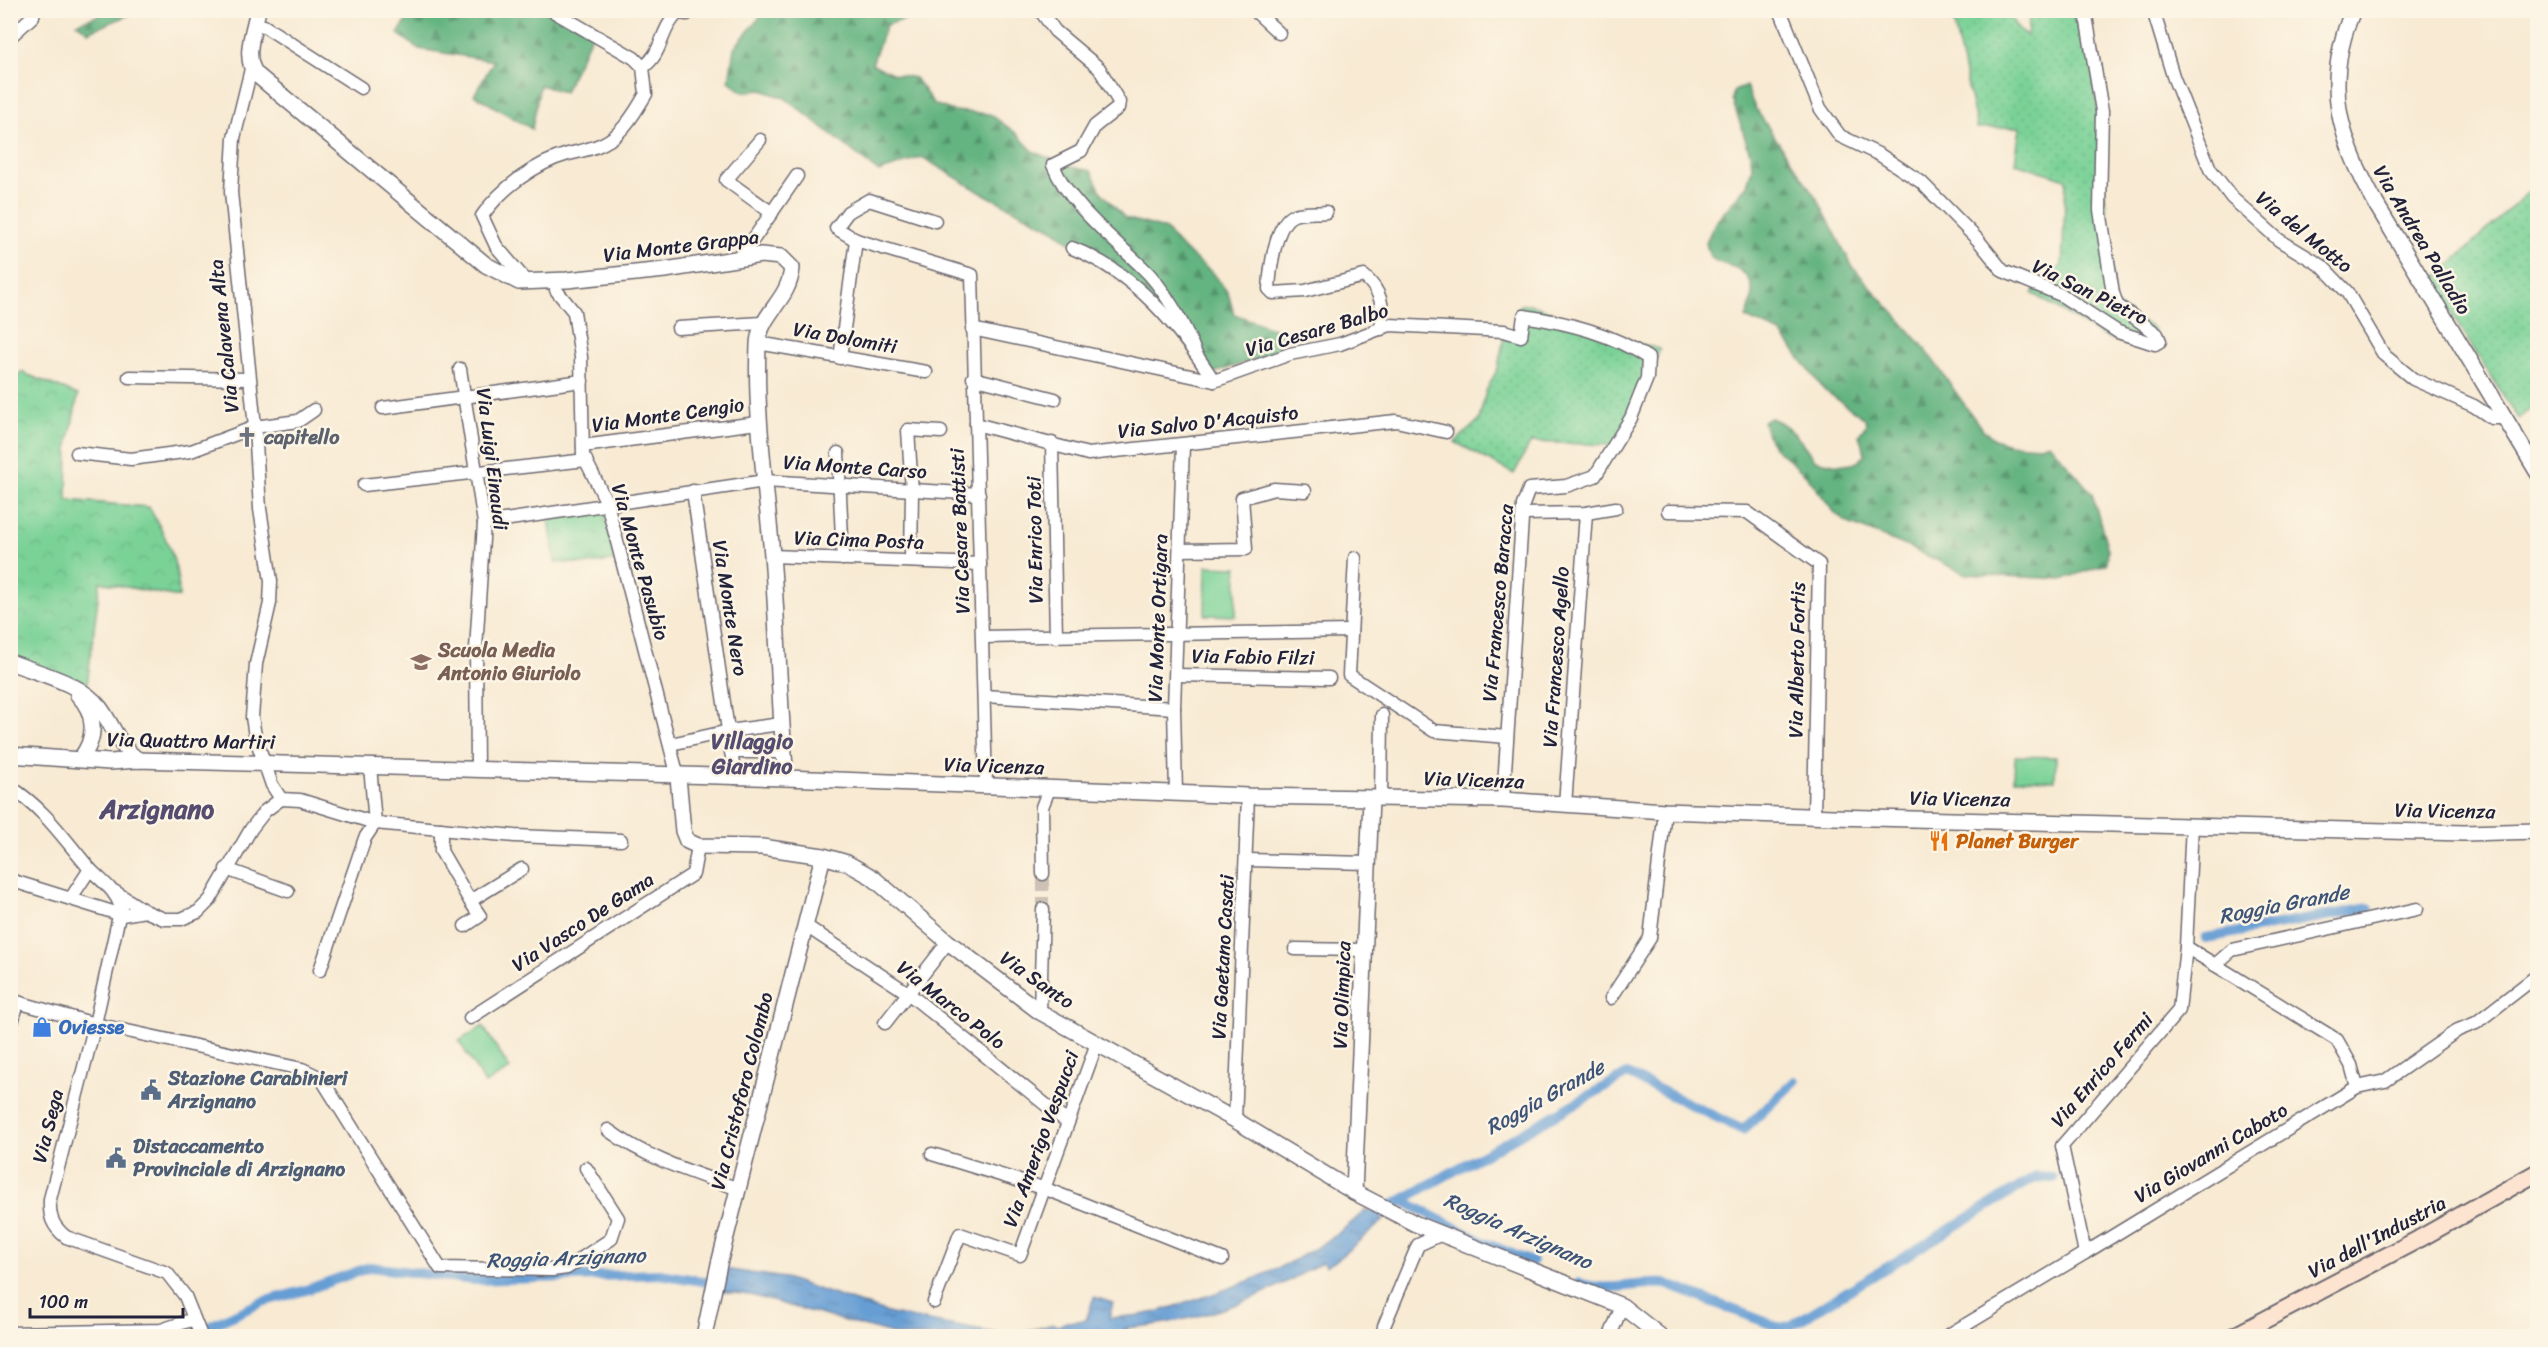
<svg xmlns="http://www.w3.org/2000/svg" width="2548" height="1347" font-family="Sriracha,sans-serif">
	<defs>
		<pattern id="grass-dots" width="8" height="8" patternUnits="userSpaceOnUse" patternTransform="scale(1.5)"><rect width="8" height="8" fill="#7ad297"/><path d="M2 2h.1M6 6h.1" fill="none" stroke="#69b483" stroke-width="1.8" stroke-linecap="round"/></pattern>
		<pattern id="forest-firs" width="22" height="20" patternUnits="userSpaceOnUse" patternTransform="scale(1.5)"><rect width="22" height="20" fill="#63b480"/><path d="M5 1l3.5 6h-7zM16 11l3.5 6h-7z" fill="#51926a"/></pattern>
		<pattern id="park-crowns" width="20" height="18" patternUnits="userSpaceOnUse" patternTransform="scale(1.5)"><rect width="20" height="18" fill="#7ad297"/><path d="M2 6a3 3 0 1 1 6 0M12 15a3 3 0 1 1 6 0" fill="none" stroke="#69b483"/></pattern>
		<pattern id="water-ripples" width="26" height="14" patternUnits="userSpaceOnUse" patternTransform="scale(1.5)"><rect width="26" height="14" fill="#669ed4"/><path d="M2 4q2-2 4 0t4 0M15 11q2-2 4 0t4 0" fill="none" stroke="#5480ad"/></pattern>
	</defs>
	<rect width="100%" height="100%" fill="#fcf5e5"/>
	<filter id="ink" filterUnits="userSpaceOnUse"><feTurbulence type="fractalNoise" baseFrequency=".0167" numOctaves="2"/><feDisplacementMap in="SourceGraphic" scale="12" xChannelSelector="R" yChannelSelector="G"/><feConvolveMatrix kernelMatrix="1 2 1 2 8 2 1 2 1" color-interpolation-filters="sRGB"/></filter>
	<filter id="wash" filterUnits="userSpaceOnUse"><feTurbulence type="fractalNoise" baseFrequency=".008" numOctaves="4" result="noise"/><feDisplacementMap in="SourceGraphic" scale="24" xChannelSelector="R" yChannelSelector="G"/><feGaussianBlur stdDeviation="1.35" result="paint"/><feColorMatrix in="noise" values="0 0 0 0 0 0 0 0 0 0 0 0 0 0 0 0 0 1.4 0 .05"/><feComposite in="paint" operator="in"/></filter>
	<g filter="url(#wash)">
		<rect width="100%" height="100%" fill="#f8ead3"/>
		<g fill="url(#grass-dots)" stroke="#4e7a69" stroke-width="1.5">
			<polygon points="1951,11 2006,11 2018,29 2027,36 2030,11 2079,11 2094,71 2114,304 2154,329 2151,344 2136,349 2101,335 2032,293 2062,265 2066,179 2015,163 2020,127 1977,128"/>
			<polygon points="2537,184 2537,404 2518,419 2431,282"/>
			<polygon points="1530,304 1628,341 1660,349 1620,452 1609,445 1531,442 1514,474 1455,442 1479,420 1486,391 1498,368 1504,337 1515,329 1516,311 1520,305"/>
		</g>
		<g fill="url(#forest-firs)" stroke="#426b5e" stroke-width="1.5">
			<polygon points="413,10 553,11 593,33 564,92 540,85 532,129 474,95 494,61 419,49 398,34"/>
			<polygon points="99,11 99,10 139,11 88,32 77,23 97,16"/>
			<polygon points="765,11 913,11 911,18 886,25 872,64 894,74 915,78 934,104 953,111 990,114 1016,133 1034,152 1071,167 1091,171 1102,193 1125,218 1165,229 1181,247 1214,274 1228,293 1234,314 1283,332 1281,351 1211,374 1160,311 1054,230 980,192 922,157 879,172 785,98 761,90 743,92 729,81 734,48"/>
			<path d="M1746,86L1755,108L1819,202L1852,266L1923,346L1981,428L1994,439L2009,444L2040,446L2049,443L2092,493L2108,550L2107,564L2063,579L1966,574L1904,545L1846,522L1835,513L1807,476L1772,445L1763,422L1770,418C1790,423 1803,444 1815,460L1838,465L1858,462L1865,453L1859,435L1866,425L1865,419L1824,390L1781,333L1746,318C1754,298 1757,279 1736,268C1729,265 1719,264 1713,259C1708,255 1707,248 1706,242L1715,223L1747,185L1752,168L1751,156L1732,99L1734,91Z"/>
		</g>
		<g fill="url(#park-crowns)" stroke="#4e7a69" stroke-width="1.5">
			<path d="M21,372L78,395L68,445L67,500L149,507C166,537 179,562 179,597L100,582L87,685L11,660L10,387Z"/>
			<polygon points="604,510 617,560 588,564 555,562 549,519"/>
		</g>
		<g fill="#7ad297" stroke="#4e7a69" stroke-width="1.5">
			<polygon points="1206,566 1237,567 1236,616 1205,615"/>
			<polygon points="2015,756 2056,757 2055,780 2014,779"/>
			<polygon points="483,1026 510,1069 485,1084 459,1041"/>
		</g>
		<path fill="url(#water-ripples)" stroke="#446088" stroke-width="1.5" d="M1366,1209L1384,1220L1334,1262L1325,1266L1322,1262C1257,1301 1201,1322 1125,1328L1131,1334L1117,1336H899L750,1295L712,1290L718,1268L785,1278L891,1314L1010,1336L1053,1324L1058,1326L1066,1322L1086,1320L1094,1297L1113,1303L1109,1318C1126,1316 1146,1316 1163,1310C1230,1290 1317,1260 1366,1209Z"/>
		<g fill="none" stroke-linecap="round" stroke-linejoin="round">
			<g stroke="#669ed4" stroke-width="10">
				<polyline points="2206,938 2369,908"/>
				<polyline points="1402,1200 1482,1242 1532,1262"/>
				<path d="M1364,1222C1451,1171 1540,1125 1627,1074L1743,1130L1795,1081"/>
				<path d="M1579,1283C1606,1294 1638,1281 1666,1284L1781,1328L1792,1325L2036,1177L2053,1178"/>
				<polyline points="206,1328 262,1302 306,1290 370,1267 474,1280 659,1274 720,1284"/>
				<polyline points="186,1336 193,1334"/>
			</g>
		</g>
	</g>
	<g filter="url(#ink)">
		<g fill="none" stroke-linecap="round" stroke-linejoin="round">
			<polyline stroke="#cdc2b5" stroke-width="12" stroke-dasharray="12 6" stroke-linecap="butt" points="1043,909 1043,874"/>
			<g stroke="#6d6870" stroke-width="15">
				<g id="minor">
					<path d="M1040,10L1055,31L1099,68L1119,102L1118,108L1095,126L1081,151L1053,165C1068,203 1112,238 1141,266C1163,286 1185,325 1195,352"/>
					<polyline points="1254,10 1279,33"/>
					<polyline points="1780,10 1820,108 1840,136 1880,155 1921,182 1978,240 2003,271 2061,295 2118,332 2155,344 2160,341 2157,334 2117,305 2113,293 2100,210 2102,111 2085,10"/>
					<polyline points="2153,10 2173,76 2210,169 2232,198 2279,240 2322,266 2347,292 2384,355 2413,379 2474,406 2492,418 2504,418"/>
					<polyline points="255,25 264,26 361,88"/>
					<polyline points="10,37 33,16 34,10"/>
					<path d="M643,67C663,54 660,29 678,13L687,14L688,10"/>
					<polyline points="251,69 234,138 231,192 255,427 260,509 271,581 270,603 256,664 252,717 255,736 272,785 281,799 300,800 375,823 365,838 320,970"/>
					<polyline points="760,140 726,180 772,213"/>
					<path d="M1326,212C1317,213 1303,212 1294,215C1275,222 1270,271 1269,289L1273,293L1305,291L1364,276C1382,292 1384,306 1381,329"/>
					<polyline points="856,240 836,228 848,212 869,200 935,221"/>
					<path d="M1072,248C1135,273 1178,325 1214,381"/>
					<polyline points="741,257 797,176"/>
					<path d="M526,281L496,246L482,216C501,188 536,163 568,154C586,150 606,146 619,132C631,121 638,107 646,94L643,67L634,58L551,10"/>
					<polyline points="556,290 574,312 581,357 583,455 607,503 678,777"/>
					<polyline points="678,328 762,323"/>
					<path d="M972,329L1214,381L1290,354L1340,344L1390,325L1504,331L1521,336L1524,316C1568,323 1611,333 1648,358L1647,378L1631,418L1595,476L1566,486L1529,489L1523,505L1503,800"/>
					<polyline points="758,343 926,372"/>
					<polyline points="840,358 856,240 972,275 986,786"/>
					<polyline points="460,369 484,523 476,649 477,769"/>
					<polyline points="129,377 248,379"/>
					<polyline points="973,378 1055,399"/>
					<polyline points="383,408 582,381"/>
					<polyline points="976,424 1088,454 1396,421 1446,432"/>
					<polyline points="1052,443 1056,637"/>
					<polyline points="583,446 757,423"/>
					<polyline points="77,453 131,459 191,451 255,427 298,421 314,410"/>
					<polyline points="838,453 843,559"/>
					<polyline points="364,485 586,460"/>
					<polyline points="693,491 735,778"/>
					<polyline points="1668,511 1747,512 1819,564 1814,816"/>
					<polyline points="1523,514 1586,513 1616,508"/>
					<polyline points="484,523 765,481 979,494"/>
					<polyline points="1180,550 1246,549 1242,498 1274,489 1305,491"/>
					<polyline points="772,556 980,564"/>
					<polyline points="1355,558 1349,675 1434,731 1507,737"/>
					<polyline points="911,561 912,491 908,430 941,432"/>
					<polyline points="983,637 1351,631"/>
					<polyline points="1176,675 1329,678"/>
					<polyline points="984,696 1174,708"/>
					<polyline points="671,744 729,731 781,724"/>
					<polyline points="731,752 783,752"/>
					<polyline points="370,766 375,823 515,836 621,840"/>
					<path d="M10,787C44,808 64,839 89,868C101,881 115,889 121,907L95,1024L50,1199C49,1216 52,1226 66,1237L167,1273L185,1296L201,1336"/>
					<polyline points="1176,793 1174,708 1183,445"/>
					<polyline points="1381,799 1382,715"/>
					<polyline points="1565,805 1586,513"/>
					<polyline points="441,829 441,851 470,901 522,869"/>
					<polyline points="1247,860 1368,863"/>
					<polyline points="226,869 288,891"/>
					<polyline points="1043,874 1042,807 1049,789"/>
					<polyline points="10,880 122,915 145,911 164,919 181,919 198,912 210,900 251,829 265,811 281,799"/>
					<polyline points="114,891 145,911"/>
					<polyline points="71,898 90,869"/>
					<polyline points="465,926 480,916 470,901"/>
					<polyline points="806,926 908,993 1067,1122"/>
					<polyline points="2186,947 2337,1040 2351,1065 2357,1087"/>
					<polyline points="1295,949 1365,950"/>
					<polyline points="2215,965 2232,950 2417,909"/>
					<polyline points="1611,998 1650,938 1665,811"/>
					<polyline points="10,1000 95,1024 302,1069 321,1078 440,1268 552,1270 567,1268 611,1239 618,1218 586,1168"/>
					<polyline points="1040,1012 1043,909"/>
					<polyline points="470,1018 693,874 698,846"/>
					<polyline points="885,1023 948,942"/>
					<polyline points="10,1029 18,1002"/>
					<polyline points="1235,1120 1248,796"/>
					<path d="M608,1130C647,1159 694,1173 739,1189"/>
					<polyline points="932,1154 1046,1189 1222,1259"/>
					<polyline points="2085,1253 2357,1087 2385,1081 2458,1030 2476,1023 2538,975"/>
					<polyline points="934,1302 960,1234 1020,1255 1097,1043"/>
					<polyline points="10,1333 161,1330 194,1319"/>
					<polyline points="1383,1336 1384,1326 1418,1245 1442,1234"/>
					<polyline points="1610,1336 1622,1306"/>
					<polyline points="1947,1336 2085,1253 2062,1146 2179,1010 2186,947 2192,825"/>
				</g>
			</g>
			<g stroke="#6d6870" stroke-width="18">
				<g id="tertiary">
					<path d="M258,10C254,30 242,59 257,75L486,265L519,282L567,280L665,270L761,255L781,257L792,268C789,302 759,313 758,345C755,416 766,484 772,555C778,629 779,704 786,778"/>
					<path d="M2353,10C2322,84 2339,138 2376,204L2538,473"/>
					<path d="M10,662C40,674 80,682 100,708C114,727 118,746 138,760"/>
					<path d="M78,695C96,713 97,739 80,759"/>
					<polyline points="10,755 110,762 138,760 786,778 1248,796 1503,800 1665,811 1833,817 2464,833 2538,831"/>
					<polyline points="678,777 683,831 687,841 698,846 762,847 823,856 847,863 872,877 948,942 1040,1012 1235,1120 1354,1192 1416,1224 1622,1306 1660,1336"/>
					<polyline points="1354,1192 1371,799"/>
					<polyline points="704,1336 719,1264 823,856"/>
				</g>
			</g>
			<g stroke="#6d6870" stroke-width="20">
				<polyline id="secondary" points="2234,1336 2419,1239 2538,1172"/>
			</g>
			<use href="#minor" stroke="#fff" stroke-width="12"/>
			<use href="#tertiary" stroke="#fff" stroke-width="15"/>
			<use href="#secondary" stroke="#fde4d1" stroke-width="16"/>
		</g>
	</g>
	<defs>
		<g id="church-bare" transform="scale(1.62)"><path d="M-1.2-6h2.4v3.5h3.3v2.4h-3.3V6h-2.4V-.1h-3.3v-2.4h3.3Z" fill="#6b7280" stroke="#fcf5e5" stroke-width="2.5" paint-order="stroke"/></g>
		<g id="school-bare" transform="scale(1.62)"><path d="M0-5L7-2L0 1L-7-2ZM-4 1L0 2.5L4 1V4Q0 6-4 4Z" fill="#8d6e63" stroke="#fcf5e5" stroke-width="2.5" paint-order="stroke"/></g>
		<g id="restaurant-bare" transform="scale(1.62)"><path d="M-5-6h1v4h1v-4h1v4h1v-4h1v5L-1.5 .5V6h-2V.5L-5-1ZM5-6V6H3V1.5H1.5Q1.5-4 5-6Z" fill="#e8710a" stroke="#fcf5e5" stroke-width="2.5" paint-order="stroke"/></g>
		<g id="shop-bare" transform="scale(1.62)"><path d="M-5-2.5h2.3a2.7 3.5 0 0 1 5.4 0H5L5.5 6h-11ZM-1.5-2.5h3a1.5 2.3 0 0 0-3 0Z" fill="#3f7fe0" stroke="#fcf5e5" stroke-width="2.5" paint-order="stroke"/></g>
		<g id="civic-bare" transform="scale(1.62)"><path d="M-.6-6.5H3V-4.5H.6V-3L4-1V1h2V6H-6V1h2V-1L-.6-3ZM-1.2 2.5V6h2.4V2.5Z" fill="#5c6f8a" stroke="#fcf5e5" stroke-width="2.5" paint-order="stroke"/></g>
	</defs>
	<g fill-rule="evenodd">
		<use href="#church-bare" x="247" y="437"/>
		<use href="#school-bare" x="421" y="662"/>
		<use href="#restaurant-bare" x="1939" y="841"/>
		<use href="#shop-bare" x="42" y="1027"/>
		<use href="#civic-bare" x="151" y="1090"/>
		<use href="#civic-bare" x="116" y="1158"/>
	</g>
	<g text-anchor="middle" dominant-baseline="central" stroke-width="5" stroke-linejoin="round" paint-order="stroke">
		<g font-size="20" fill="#22223b" stroke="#fcf5e5">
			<text transform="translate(2304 232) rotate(39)">Via del Motto</text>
			<text transform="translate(2422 240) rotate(59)">Via Andrea Palladio</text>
			<text transform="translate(681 246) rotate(-7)">Via Monte Grappa</text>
			<text transform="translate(2090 292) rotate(26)">Via San Pietro</text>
			<text transform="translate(1317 330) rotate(-16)">Via Cesare Balbo</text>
			<text transform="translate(224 336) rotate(-96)">Via Calavena Alta</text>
			<text transform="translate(845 338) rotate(10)">Via Dolomiti</text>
			<text transform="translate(668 415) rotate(-8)">Via Monte Cengio</text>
			<text transform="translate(1208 422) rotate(-6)">Via Salvo D'Acquisto</text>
			<text transform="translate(492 459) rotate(83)">Via Luigi Einaudi</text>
			<text transform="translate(855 467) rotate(4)">Via Monte Carso</text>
			<text transform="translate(960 531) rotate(-92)">Via Cesare Battisti</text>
			<text transform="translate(859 540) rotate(2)">Via Cima Posta</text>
			<text transform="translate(1035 540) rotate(-91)">Via Enrico Toti</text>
			<text transform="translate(640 562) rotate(74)">Via Monte Pasubio</text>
			<text transform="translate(1498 603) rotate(-85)">Via Francesco Baracca</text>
			<text transform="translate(730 608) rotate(81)">Via Monte Nero</text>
			<text transform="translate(1158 618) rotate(-88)">Via Monte Ortigara</text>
			<text transform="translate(1253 657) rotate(1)">Via Fabio Filzi</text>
			<text transform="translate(1556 657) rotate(-86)">Via Francesco Agello</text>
			<text transform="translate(1797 660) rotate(-89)">Via Alberto Fortis</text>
			<text transform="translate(191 741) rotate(1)">Via Quattro Martiri</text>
			<text transform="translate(994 766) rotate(2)">Via Vicenza</text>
			<text transform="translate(1474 780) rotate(2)">Via Vicenza</text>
			<text transform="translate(1960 799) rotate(1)">Via Vicenza</text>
			<text transform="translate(2445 811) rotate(1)">Via Vicenza</text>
			<text transform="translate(583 922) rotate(-33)">Via Vasco De Gama</text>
			<text transform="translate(1223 957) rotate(-87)">Via Gaetano Casati</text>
			<text transform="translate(1037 980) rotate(35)">Via Santo</text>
			<text transform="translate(1342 995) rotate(-88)">Via Olimpica</text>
			<text transform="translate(951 1005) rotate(38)">Via Marco Polo</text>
			<text transform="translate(2102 1070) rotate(-49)">Via Enrico Fermi</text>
			<text transform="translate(742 1091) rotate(-76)">Via Cristoforo Colombo</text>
			<text transform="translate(48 1126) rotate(-76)">Via Sega</text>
			<text transform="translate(1041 1139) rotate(-70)">Via Amerigo Vespucci</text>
			<text transform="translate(2211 1153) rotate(-31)">Via Giovanni Caboto</text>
			<text transform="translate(2377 1237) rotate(-28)">Via dell'Industria</text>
		</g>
		<g font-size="20" font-weight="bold" fill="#5b616d" stroke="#fcf5e5" text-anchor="start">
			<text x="264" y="437">capitello</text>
		</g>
		<g font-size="20" font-weight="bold" fill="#785e54" stroke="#fcf5e5" text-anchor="start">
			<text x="438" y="650">Scuola Media<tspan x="438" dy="23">Antonio Giuriolo</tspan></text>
		</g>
		<g font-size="20" font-weight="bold" fill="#c56008" stroke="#fcf5e5" text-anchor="start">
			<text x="1956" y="841">Planet Burger</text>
		</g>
		<g font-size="20" font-weight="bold" fill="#366cbe" stroke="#fcf5e5" text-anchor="start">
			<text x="59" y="1027">Oviesse</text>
		</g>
		<g font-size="20" font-weight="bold" fill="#4e5e75" stroke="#fcf5e5" text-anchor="start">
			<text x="168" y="1078">Stazione Carabinieri<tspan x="168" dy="23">Arzignano</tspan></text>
			<text x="133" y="1146">Distaccamento<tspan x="133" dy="23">Provinciale di Arzignano</tspan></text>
		</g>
		<g font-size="21" font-style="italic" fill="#3d5478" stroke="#fcf5e5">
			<text transform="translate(2284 904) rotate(-11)">Roggia Grande</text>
			<text transform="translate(1545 1097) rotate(-29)">Roggia Grande</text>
			<text transform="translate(1518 1231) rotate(24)">Roggia Arzignano</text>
			<text transform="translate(566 1258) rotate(-2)">Roggia Arzignano</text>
		</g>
		<g font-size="22" font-weight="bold" fill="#544d6f" stroke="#fcf5e5">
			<text x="752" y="741">Villaggio<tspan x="752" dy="25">Giardino</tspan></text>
		</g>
		<g font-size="26" font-weight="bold" fill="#544d6f" stroke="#fcf5e5">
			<text x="157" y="809">Arzignano</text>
		</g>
	</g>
	<rect width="2548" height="1347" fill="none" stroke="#fcf5e5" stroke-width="36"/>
	<path d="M30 1308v9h153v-9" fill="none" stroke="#22223b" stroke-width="3"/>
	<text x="39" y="1308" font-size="18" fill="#22223b" stroke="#fcf5e5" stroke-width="4.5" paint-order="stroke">100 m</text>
</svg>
